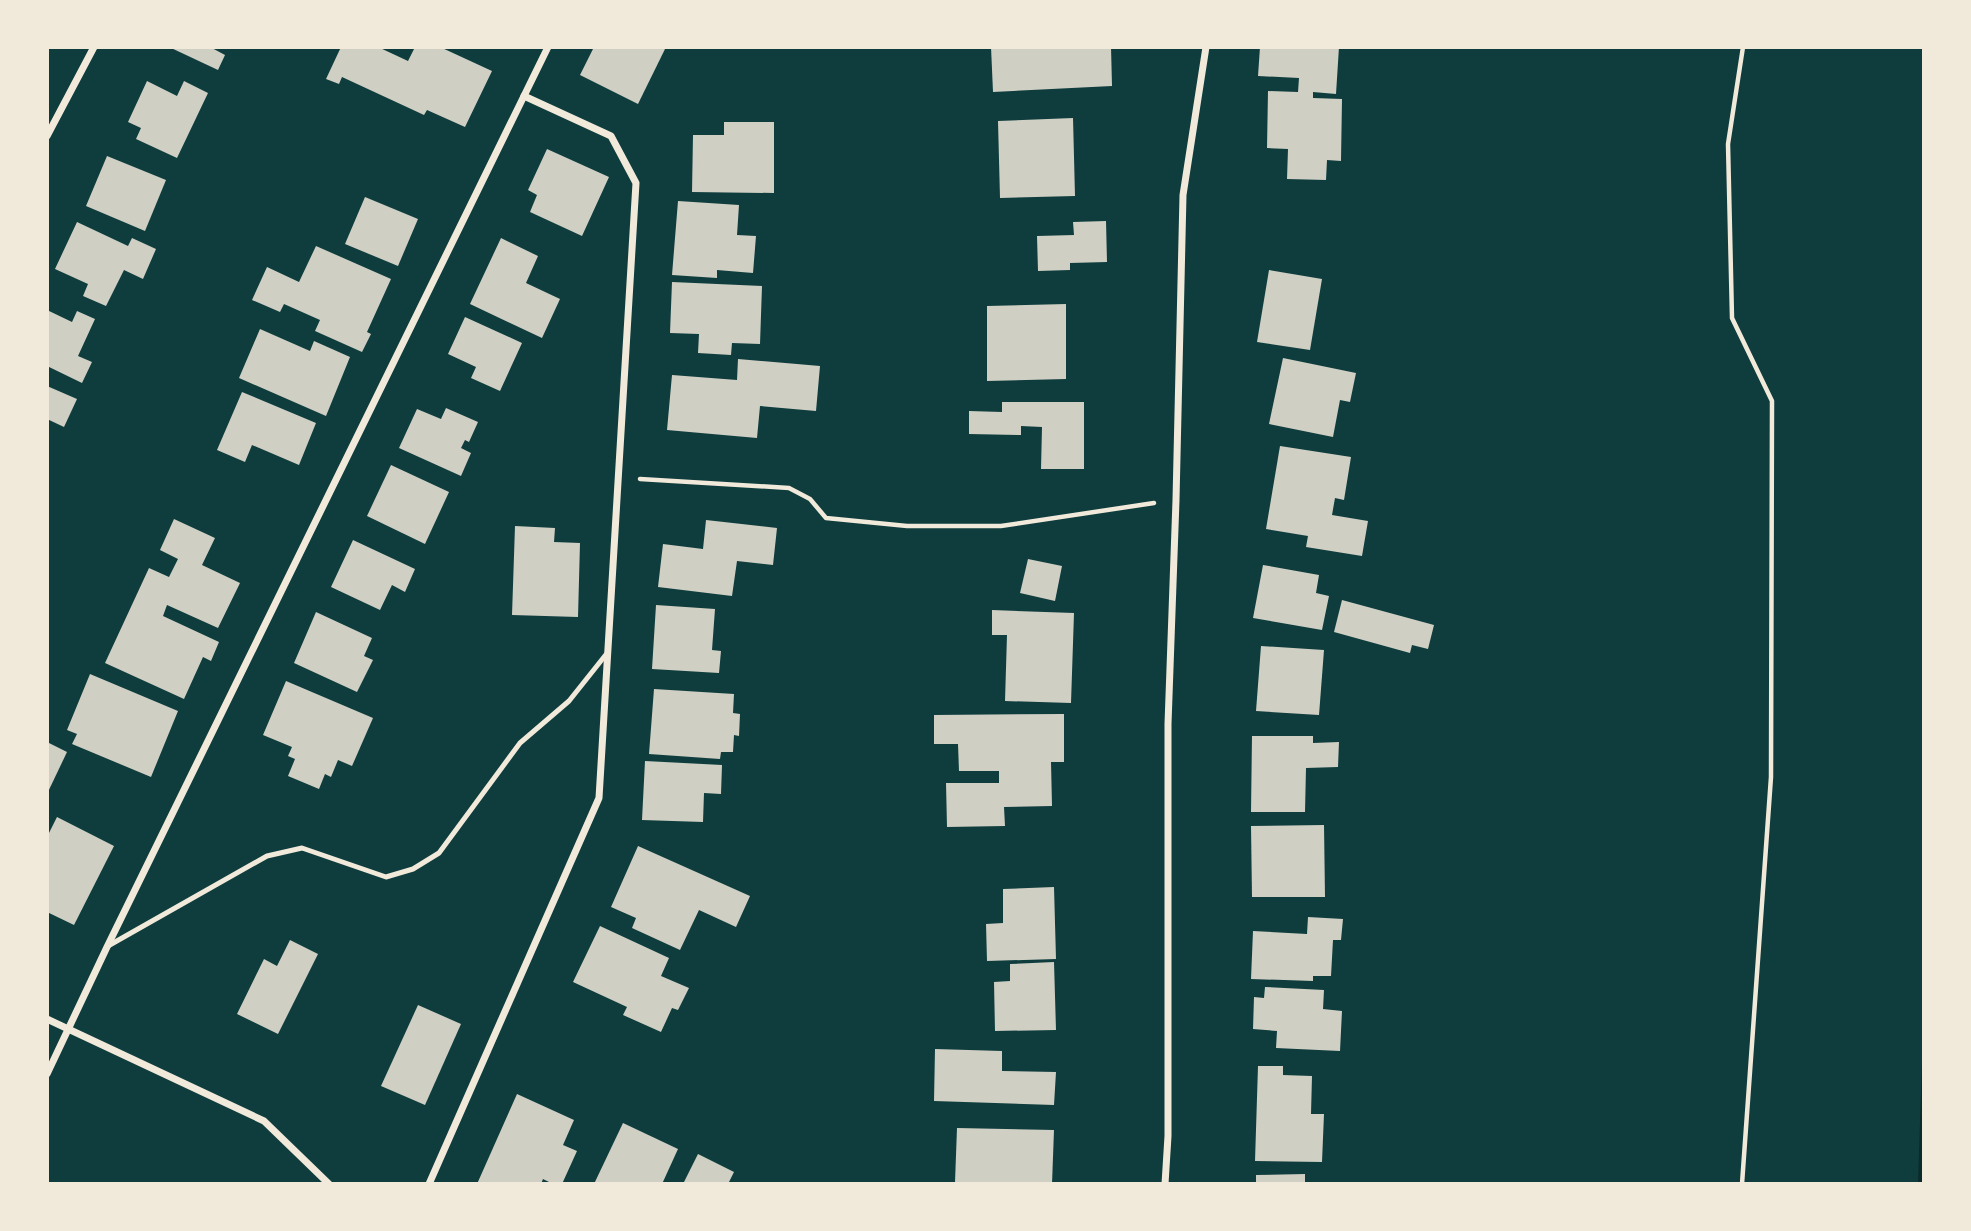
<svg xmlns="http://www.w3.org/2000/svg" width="1971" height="1231" font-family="'Golos Text',sans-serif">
	<rect width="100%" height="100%" fill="#0f3d3e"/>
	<polygon fill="#0a2a2b" points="1924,997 1924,1184 1918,1184"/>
	<g fill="#cfcfc3">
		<polygon points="169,47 210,47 225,55 218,70"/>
		<polygon points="341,47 378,47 408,61 415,47 440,47 492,71 465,127 427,110 424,115 342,77 339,84 326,79"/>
		<polygon points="594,47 666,47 638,104 580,75"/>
		<polygon points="991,47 1111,47 1112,86 993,92"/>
		<polygon points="1260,47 1339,47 1336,94 1313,92 1313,98 1342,99 1341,161 1327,160 1326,180 1287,179 1288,149 1267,148 1268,91 1298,92 1299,78 1258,76"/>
		<polygon points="147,81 177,96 184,81 208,93 177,158 136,139 141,128 128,122"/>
		<polygon points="1073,118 1075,196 1000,198 998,121"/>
		<polygon points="724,122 774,122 774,193 692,192 693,135 724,135"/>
		<polygon points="547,149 609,177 582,236 530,212 537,195 528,190"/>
		<polygon points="107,156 166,180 145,231 86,206"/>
		<polygon points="365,197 418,219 398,266 345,244"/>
		<polygon points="678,201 739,205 737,235 756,236 753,273 717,270 717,278 672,275"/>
		<polygon points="1106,221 1107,262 1070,263 1070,270 1038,271 1037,236 1074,235 1073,222"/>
		<polygon points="77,222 128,246 132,238 156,249 143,279 124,270 106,306 83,296 88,284 55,269"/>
		<polygon points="501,238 538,256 526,283 560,299 542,338 470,304"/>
		<polygon points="316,246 391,279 367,332 371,334 362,352 315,331 320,320 284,304 280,312 252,300 267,267 299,282"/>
		<polygon points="1269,270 1322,279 1310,350 1257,342"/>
		<polygon points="672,282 762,286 760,344 732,343 731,355 698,353 699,334 670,333"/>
		<polygon points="1066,304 1066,379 987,381 987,306"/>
		<polygon points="47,310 72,322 77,311 95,319 78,356 92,362 82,383 47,366"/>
		<polygon points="465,317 522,343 500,391 471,378 476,367 448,354"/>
		<polygon points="260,329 310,351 314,341 350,357 326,416 239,378"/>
		<polygon points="1283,358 1356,373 1350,402 1340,400 1333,437 1269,424"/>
		<polygon points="738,359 820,366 816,411 760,406 757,438 667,430 672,375 737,380"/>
		<polygon points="47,386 77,399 64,427 47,419"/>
		<polygon points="242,392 316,423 299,465 252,445 245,462 217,450"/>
		<polygon points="1002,402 1084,402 1084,469 1041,469 1042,427 1021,426 1021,435 969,434 969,411 1002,412"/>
		<polygon points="446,408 478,422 469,442 465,440 461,448 471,453 461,476 399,448 417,409 441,419"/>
		<polygon points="1280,446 1351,457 1344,500 1335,498 1332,515 1368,521 1362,556 1306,547 1308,536 1266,529"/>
		<polygon points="391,465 449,492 425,544 367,516"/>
		<polygon points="174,519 215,538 202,565 240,583 218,628 167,605 163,616 219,642 211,661 203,657 184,699 105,663 149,568 169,577 178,559 160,550"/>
		<polygon points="706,520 777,528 773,565 737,561 732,596 658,587 663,544 703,549"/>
		<polygon points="515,526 555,528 554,542 580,543 578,617 512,615"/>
		<polygon points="353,540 415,569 405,592 392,585 380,610 331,587"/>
		<polygon points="1028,559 1062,566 1055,601 1020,593"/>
		<polygon points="1263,565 1319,575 1316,593 1329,596 1322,630 1253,618"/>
		<polygon points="1342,600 1434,625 1428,649 1412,645 1410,653 1334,632"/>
		<polygon points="656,605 715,609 712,650 721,651 719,673 652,669"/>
		<polygon points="992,610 1074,613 1071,703 1005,701 1007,635 992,635"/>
		<polygon points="316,612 372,638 364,656 373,660 357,692 294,663"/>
		<polygon points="1261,646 1324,650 1319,715 1256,711"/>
		<polygon points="90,674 178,711 151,777 72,744 77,734 67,730"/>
		<polygon points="286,681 373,718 352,766 338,760 331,777 325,774 319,789 288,776 295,759 288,756 292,747 263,735"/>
		<polygon points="654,689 734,694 733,713 740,714 739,736 734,735 733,752 721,752 720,759 649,754"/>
		<polygon points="1064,714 1064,762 1051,762 1052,806 1004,807 1005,826 947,827 946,783 999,783 999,771 959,771 958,744 934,744 934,715"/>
		<polygon points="1252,736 1313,736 1313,743 1339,742 1338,767 1306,768 1305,812 1251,812"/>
		<polygon points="47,742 67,752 47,794"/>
		<polygon points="645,761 722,765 721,794 704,793 703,822 642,820"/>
		<polygon points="57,817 114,846 74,925 47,912 47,837"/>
		<polygon points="1324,825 1325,897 1252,897 1251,826"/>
		<polygon points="638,846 750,896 736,927 699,910 680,950 632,928 636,918 611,907"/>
		<polygon points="1054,887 1056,959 987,961 986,924 1003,923 1003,889"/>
		<polygon points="1308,917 1343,919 1341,940 1333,940 1331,976 1313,976 1313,981 1251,979 1253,931 1307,934"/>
		<polygon points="600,926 669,958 661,976 689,988 678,1010 672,1008 661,1032 623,1015 627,1007 573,982"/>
		<polygon points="290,940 318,954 278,1034 237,1014 264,959 277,966"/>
		<polygon points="1054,962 1056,1030 995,1031 994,982 1010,981 1010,964"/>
		<polygon points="1265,987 1324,990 1323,1009 1342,1011 1340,1051 1276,1048 1277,1031 1253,1029 1254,997 1264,998"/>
		<polygon points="418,1005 461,1024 425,1105 381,1086"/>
		<polygon points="935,1049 1002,1051 1002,1071 1056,1072 1054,1105 934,1101"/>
		<polygon points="1258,1066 1283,1066 1283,1075 1312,1076 1311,1114 1324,1114 1322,1162 1255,1161"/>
		<polygon points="517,1094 574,1120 563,1145 577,1151 562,1184 553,1184 543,1179 541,1184 477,1184"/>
		<polygon points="623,1123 678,1149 662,1184 594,1184"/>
		<polygon points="957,1128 1054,1130 1052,1184 955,1182"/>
		<polygon points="698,1154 734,1172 728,1184 683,1184"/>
		<polygon points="1305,1174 1305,1184 1256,1184 1256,1175"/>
	</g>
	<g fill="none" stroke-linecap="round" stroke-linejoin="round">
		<g stroke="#f1e9da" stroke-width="4.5">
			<polyline points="640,479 789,488 810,499 826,518 907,526 1001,526 1154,503"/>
			<polyline points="1742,1184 1771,777 1772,401 1732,318 1728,144 1743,47"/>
		</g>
		<polyline stroke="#f1e9da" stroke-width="5" points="108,946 267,856 302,848 386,877 413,869 439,853 520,743 569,701 608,652"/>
		<g stroke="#f1e9da" stroke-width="7">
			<polyline points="47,136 94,47"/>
			<polyline points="47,1019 264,1121 329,1184"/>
			<polyline points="47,1074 107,947 548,47"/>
			<polyline points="429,1184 599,798 636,183 611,136 524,96"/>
			<polyline points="1165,1184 1168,1136 1168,724 1176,500 1183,195 1206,47"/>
		</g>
	</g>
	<rect width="1971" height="1231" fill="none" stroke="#f1e9da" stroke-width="98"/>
</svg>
